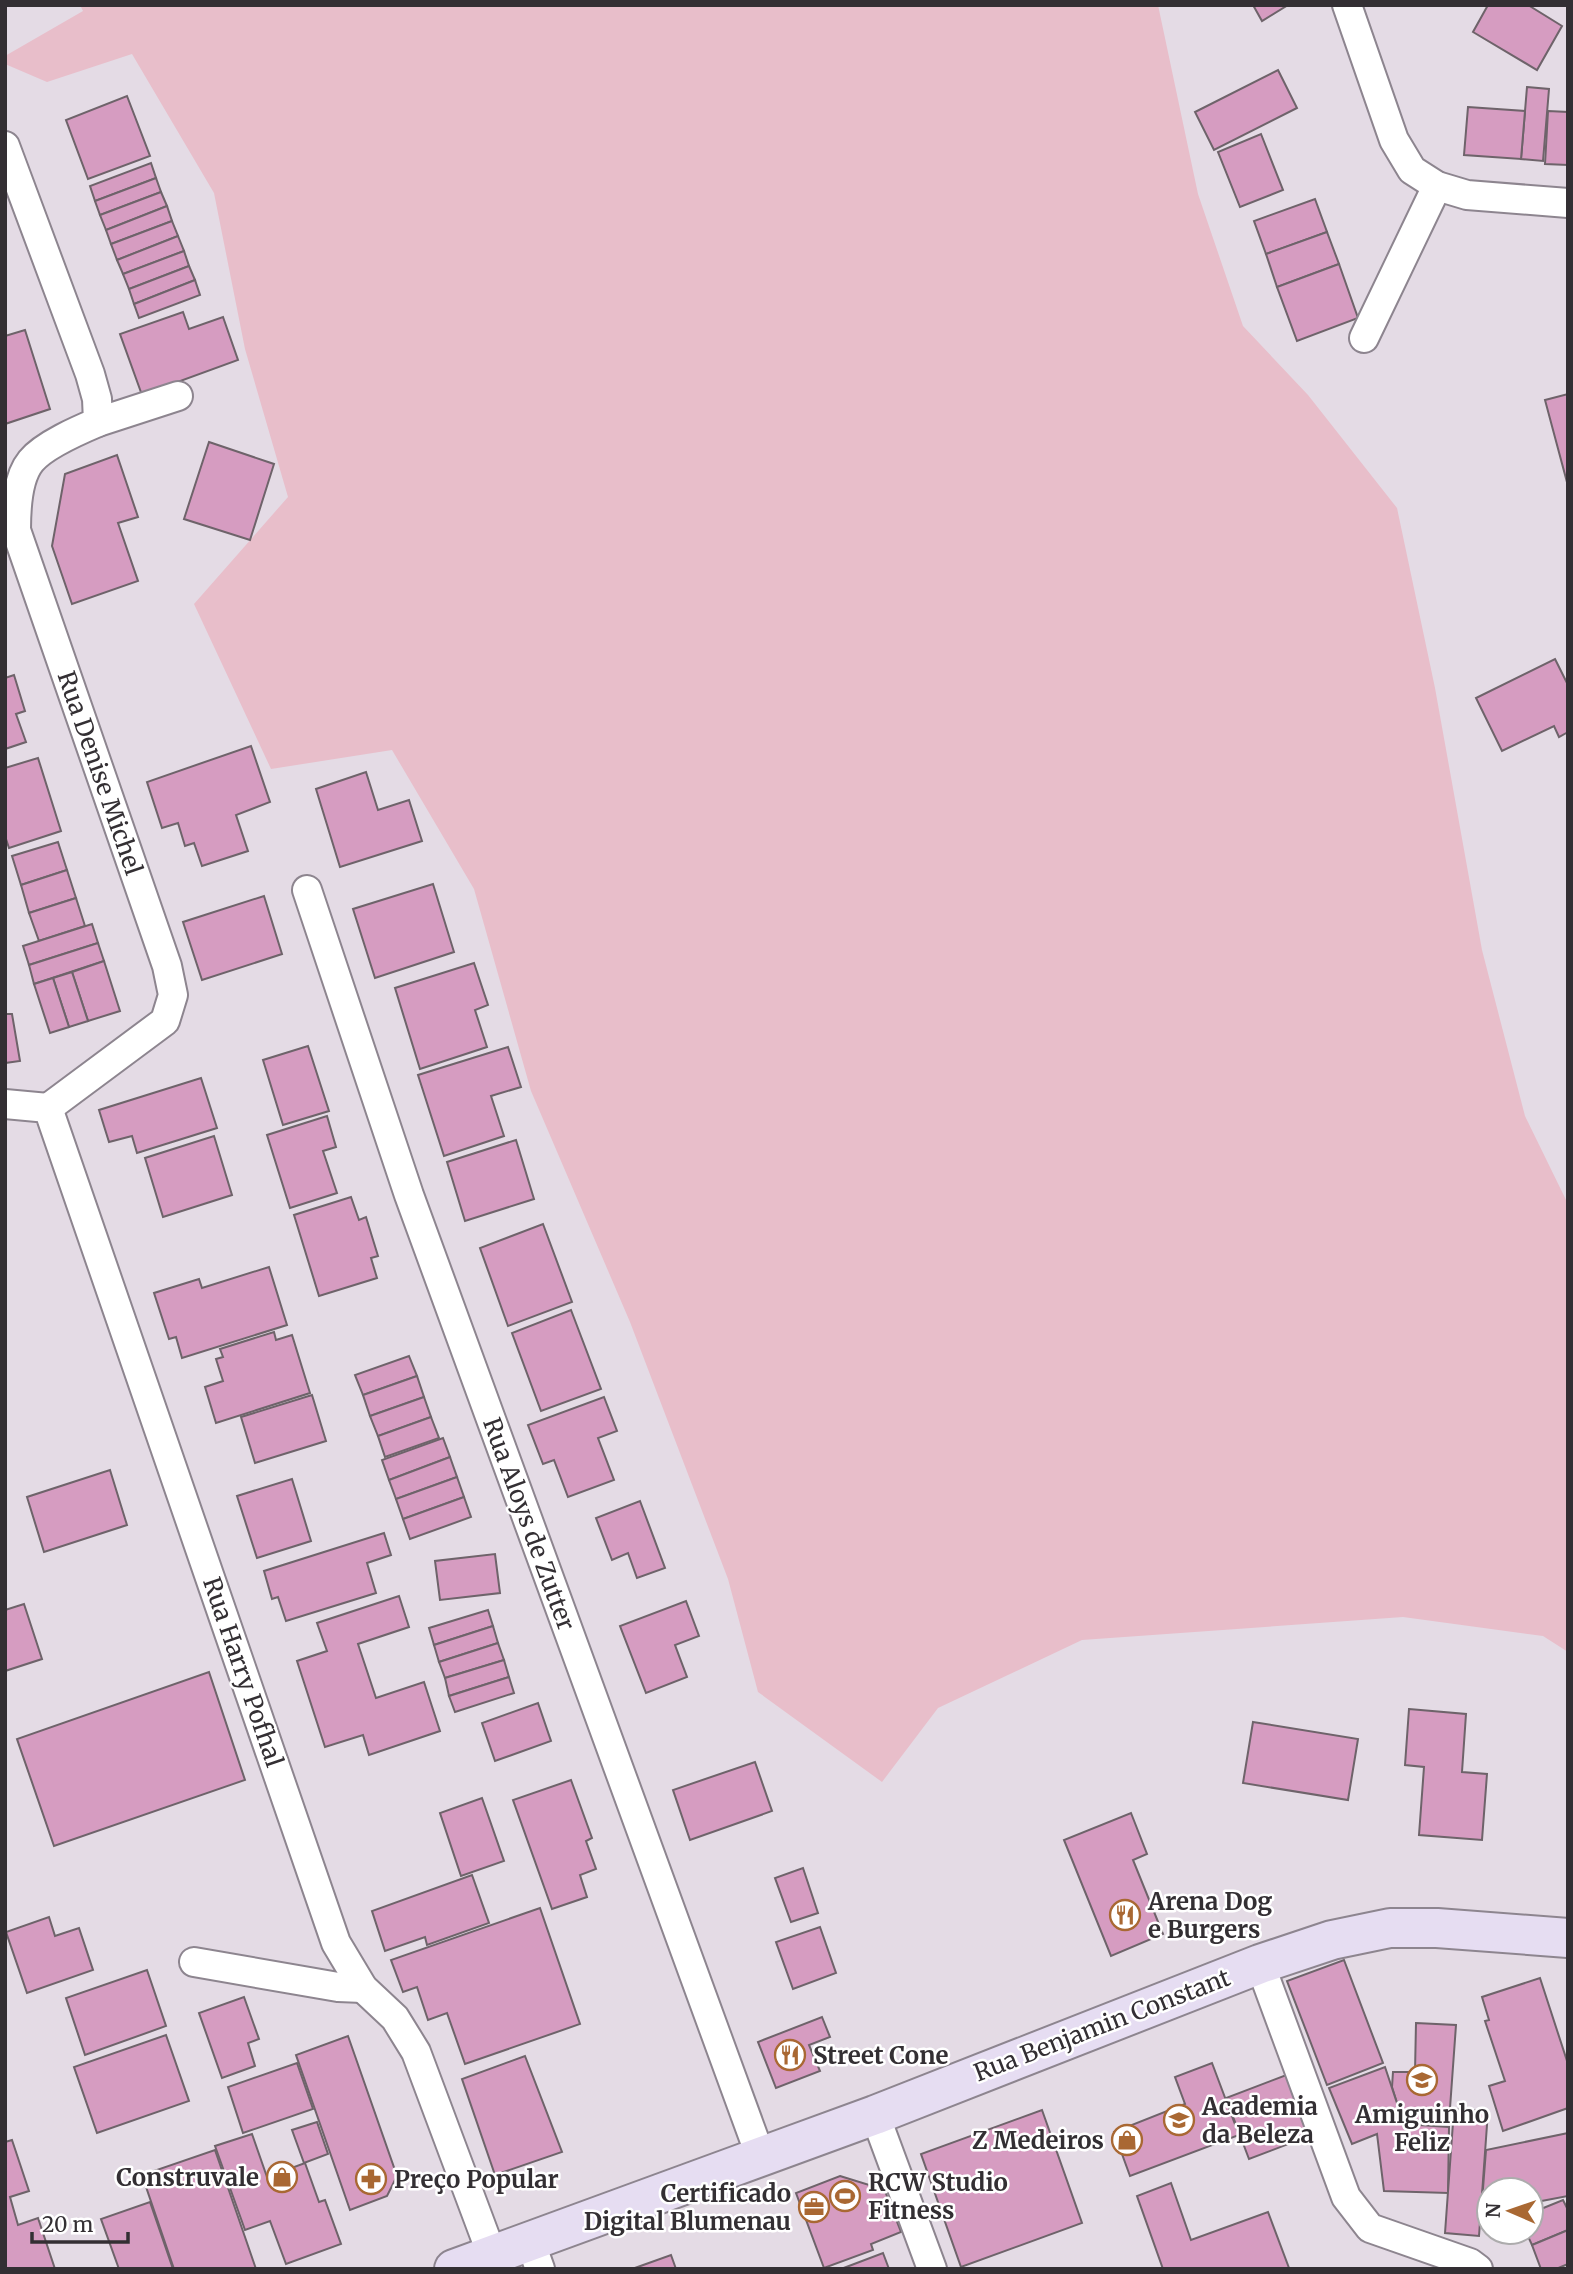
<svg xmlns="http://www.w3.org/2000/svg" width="1573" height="2274" font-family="Merriweather,serif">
	<rect width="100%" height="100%" fill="#e4dbe5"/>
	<polygon fill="#e8beca" points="80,5 1158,5 1198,194 1243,326 1308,395 1397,508 1435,688 1482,950 1525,1116 1568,1204 1568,1652 1543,1636 1403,1617 1082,1640 938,1708 882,1782 758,1692 728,1579 630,1322 531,1091 474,889 392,750 271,769 194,604 288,497 245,349 214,193 132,54 47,82 5,64 5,56 83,11"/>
	<g fill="#d69cc1" stroke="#6e636a" stroke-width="2">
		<polygon points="1253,5 1288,5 1262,21"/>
		<polygon points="1488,5 1528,5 1562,26 1537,70 1473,32"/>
		<polygon points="1278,70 1297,108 1214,150 1195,112"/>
		<polygon points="1527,87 1549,89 1543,161 1521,159"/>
		<polygon points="127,96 150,156 88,179 66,120"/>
		<polygon points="1468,107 1525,111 1521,159 1464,155"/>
		<polygon points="1548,111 1568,112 1568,165 1545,164"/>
		<polygon points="1261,134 1283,190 1240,207 1218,152"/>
		<polygon points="151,163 156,178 95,201 90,186"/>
		<polygon points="156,178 161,192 100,215 95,201"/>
		<polygon points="161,192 167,206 106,230 100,215"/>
		<polygon points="1315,199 1327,232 1266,254 1254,221"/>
		<polygon points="167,206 172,221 111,244 106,230"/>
		<polygon points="172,221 178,236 117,260 111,244"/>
		<polygon points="1327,232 1339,264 1277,287 1266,254"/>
		<polygon points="178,236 184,251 123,274 117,260"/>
		<polygon points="184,251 189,266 129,289 123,274"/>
		<polygon points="1339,264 1358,318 1297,341 1277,287"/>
		<polygon points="189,266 195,280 134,304 129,289"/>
		<polygon points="195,280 200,295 139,318 134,304"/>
		<polygon points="183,312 189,329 223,317 238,360 142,395 120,334"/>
		<polygon points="25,330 50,409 5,424 5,336"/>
		<polygon points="1568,394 1568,486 1545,400"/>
		<polygon points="209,442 274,464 250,540 184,519"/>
		<polygon points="117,455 138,517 118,523 138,581 72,604 52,546 65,474"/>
		<polygon points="1555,659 1568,685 1568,732 1559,737 1554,726 1502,751 1476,698"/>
		<polygon points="14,675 25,711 16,714 26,742 5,749 5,678"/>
		<polygon points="251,746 270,802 236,815 248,851 202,866 194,843 185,846 178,823 162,828 147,782"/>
		<polygon points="38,758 61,831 9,848 5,836 5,768"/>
		<polygon points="366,772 378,810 409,800 422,841 340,867 316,789"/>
		<polygon points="58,842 67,870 21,885 12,856"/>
		<polygon points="67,870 76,898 29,913 21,885"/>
		<polygon points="433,884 454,952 375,978 353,909"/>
		<polygon points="264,896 282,954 202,980 183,922"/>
		<polygon points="76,898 85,926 39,941 29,913"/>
		<polygon points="92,924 98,943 29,965 23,946"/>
		<polygon points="98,943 104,961 34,984 29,965"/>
		<polygon points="104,961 120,1011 88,1021 72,972"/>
		<polygon points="474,963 488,1005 475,1010 487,1047 420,1069 395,988"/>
		<polygon points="72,972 88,1021 69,1027 53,978"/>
		<polygon points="53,978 69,1027 50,1033 34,984"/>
		<polygon points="5,1014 12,1014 20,1061 5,1063"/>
		<polygon points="308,1046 329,1111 283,1125 263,1060"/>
		<polygon points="508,1047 521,1087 491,1096 504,1136 444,1156 418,1075"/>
		<polygon points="201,1078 217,1128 137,1153 132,1136 109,1142 99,1110"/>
		<polygon points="327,1116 336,1147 323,1151 337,1193 290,1208 267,1135"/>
		<polygon points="214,1136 232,1195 163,1217 145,1158"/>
		<polygon points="516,1140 534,1199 465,1221 447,1162"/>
		<polygon points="351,1197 359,1220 366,1217 378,1256 371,1258 377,1278 319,1296 294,1215"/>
		<polygon points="543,1224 572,1302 508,1326 480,1248"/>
		<polygon points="269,1267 287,1325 182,1358 176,1337 169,1339 154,1293 199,1279 202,1288"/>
		<polygon points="571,1310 601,1389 541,1411 512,1333"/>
		<polygon points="274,1332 276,1340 292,1335 310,1393 216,1423 205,1387 223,1381 216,1359 223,1357 220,1349"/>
		<polygon points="409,1356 417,1376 363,1395 355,1375"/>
		<polygon points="417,1376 424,1397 370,1416 363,1395"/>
		<polygon points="312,1395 326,1441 255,1463 241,1417"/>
		<polygon points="424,1397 431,1417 378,1436 370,1416"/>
		<polygon points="604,1397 617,1431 598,1438 614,1480 568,1497 554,1460 543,1464 528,1425"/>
		<polygon points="431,1417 439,1438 385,1457 378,1436"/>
		<polygon points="443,1438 450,1457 389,1480 382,1460"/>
		<polygon points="450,1457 457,1477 396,1499 389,1480"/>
		<polygon points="110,1470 127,1525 44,1552 27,1497"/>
		<polygon points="457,1477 464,1497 403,1519 396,1499"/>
		<polygon points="292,1479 311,1541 257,1558 237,1496"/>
		<polygon points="464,1497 471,1517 410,1539 403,1519"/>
		<polygon points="640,1501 665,1568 637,1578 628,1553 612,1560 596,1518"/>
		<polygon points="384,1533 391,1555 367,1563 376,1593 286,1621 278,1597 272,1599 264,1571"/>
		<polygon points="495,1554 500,1593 440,1600 435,1561"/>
		<polygon points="399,1596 409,1627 358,1644 376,1698 424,1682 440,1731 369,1755 363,1735 325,1747 297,1661 327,1651 317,1623"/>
		<polygon points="686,1601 699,1636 675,1645 687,1677 646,1693 620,1626"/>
		<polygon points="24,1604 42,1659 5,1671 5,1610"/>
		<polygon points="488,1610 493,1626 434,1645 429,1628"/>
		<polygon points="493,1626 498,1643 439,1662 434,1645"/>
		<polygon points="498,1643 504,1660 445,1678 439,1662"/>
		<polygon points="504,1660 509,1677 449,1696 445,1678"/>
		<polygon points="209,1672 245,1780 54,1846 17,1739"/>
		<polygon points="509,1677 514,1693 455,1712 449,1696"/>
		<polygon points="538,1703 551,1741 495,1761 482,1723"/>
		<polygon points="1409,1709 1466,1714 1462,1772 1487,1774 1482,1840 1419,1835 1424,1767 1405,1765"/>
		<polygon points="1253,1722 1358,1739 1348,1800 1243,1783"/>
		<polygon points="755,1762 772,1811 690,1840 673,1790"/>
		<polygon points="571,1780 592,1838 586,1841 596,1869 580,1875 587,1897 552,1909 513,1800"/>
		<polygon points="482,1798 504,1861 461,1876 440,1813"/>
		<polygon points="1131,1813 1147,1854 1133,1860 1163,1934 1111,1956 1064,1840"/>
		<polygon points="803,1868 818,1913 791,1922 775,1878"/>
		<polygon points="472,1875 489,1923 427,1945 425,1937 385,1951 372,1911"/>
		<polygon points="540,1908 580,2024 465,2064 447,2013 428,2020 417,1987 403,1992 391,1960"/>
		<polygon points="49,1917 55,1936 79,1928 93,1970 27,1993 6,1932"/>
		<polygon points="820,1927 836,1973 793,1989 776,1942"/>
		<polygon points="1344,1960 1383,2063 1327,2085 1287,1981"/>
		<polygon points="147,1970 166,2026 85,2055 66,1998"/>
		<polygon points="1540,1978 1568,2064 1568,2108 1503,2131 1489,2086 1505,2081 1485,2021 1489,2020 1482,1997"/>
		<polygon points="244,1997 259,2039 248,2043 255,2066 222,2078 199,2013"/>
		<polygon points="822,2017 830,2037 809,2045 820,2071 776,2088 758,2042"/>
		<polygon points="1416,2023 1456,2025 1449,2122 1402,2119 1392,2087 1393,2072 1415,2072"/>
		<polygon points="166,2035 189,2101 97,2133 74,2067"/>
		<polygon points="348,2036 397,2176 387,2196 350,2210 296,2055"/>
		<polygon points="525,2056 562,2152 495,2175 462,2079"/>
		<polygon points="297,2063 313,2109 243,2133 228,2087"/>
		<polygon points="1212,2063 1239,2135 1130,2176 1114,2132 1185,2104 1175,2077"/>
		<polygon points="1385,2067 1404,2124 1449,2127 1448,2193 1384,2191 1377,2134 1352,2144 1329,2088"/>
		<polygon points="1289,2074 1312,2135 1249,2159 1226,2098"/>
		<polygon points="1454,2109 1488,2111 1479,2236 1445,2233"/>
		<polygon points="1042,2110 1082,2223 961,2267 921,2154"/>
		<polygon points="317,2122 328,2154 304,2163 292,2130"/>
		<polygon points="1568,2133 1568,2196 1531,2203 1531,2190 1489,2190 1489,2212 1481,2214 1486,2150"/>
		<polygon points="252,2134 267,2177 305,2163 319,2202 325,2200 341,2244 286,2264 270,2221 245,2230 215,2146"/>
		<polygon points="12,2140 29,2191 10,2197 18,2225 38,2218 55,2269 5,2269 5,2142"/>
		<polygon points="215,2150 256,2269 174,2269 142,2175"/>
		<polygon points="840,2176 869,2185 881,2181 901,2232 871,2244 873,2250 824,2268 796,2193"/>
		<polygon points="1171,2183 1191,2240 1268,2212 1289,2268 1163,2269 1137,2196"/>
		<polygon points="1563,2200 1568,2210 1568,2230 1532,2245 1526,2232 1531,2232 1531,2213"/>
		<polygon points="150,2202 173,2269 119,2269 101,2219"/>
		<polygon points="1568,2230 1568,2264 1556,2269 1541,2269 1532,2245"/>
		<polygon points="883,2253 889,2269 841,2269"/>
		<polygon points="671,2255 676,2269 632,2269"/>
	</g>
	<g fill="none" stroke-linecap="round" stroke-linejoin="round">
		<g stroke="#8d858f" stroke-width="32">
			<g id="minor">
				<polyline points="1347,5 1394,140 1412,170 1437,186 1467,195 1568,203"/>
				<path d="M5,146L90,374L97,399L98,422C79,430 44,445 31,461C17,478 16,508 16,530L167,966L173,995L165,1021L48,1108"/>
				<polyline points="1364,338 1437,186"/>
				<polyline points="98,422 178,396"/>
				<polyline points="307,890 409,1195 760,2155"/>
				<polyline points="5,1104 48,1108 336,1943 363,1988 395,2018 416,2052 492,2255"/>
				<polyline points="194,1962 338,1987 363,1988"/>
				<polyline points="1260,1964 1346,2197 1370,2228 1470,2263 1478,2269"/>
				<polyline points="875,2115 932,2269"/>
				<polyline points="530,2241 540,2269"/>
			</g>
		</g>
		<g stroke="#8d858f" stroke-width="42">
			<polyline id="secondary" points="454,2269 875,2115 1260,1964 1332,1940 1390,1928 1437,1928 1568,1938"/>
		</g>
		<use href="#minor" stroke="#fff" stroke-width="28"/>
		<use href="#secondary" stroke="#e6ddf2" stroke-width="38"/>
	</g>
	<defs>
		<g id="restaurant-ring" transform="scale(1.575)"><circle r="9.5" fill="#fff" stroke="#a96833" stroke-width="1.5"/><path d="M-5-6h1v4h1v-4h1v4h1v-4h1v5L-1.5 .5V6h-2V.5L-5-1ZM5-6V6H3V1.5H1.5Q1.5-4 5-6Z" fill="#a96833"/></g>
		<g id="school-ring" transform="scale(1.575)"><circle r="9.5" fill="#fff" stroke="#a96833" stroke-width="1.5"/><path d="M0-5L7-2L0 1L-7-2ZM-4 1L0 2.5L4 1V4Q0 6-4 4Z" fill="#a96833"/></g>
		<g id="university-ring" transform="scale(1.575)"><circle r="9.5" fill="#fff" stroke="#a96833" stroke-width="1.5"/><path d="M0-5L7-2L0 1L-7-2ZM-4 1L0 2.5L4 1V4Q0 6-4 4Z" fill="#a96833"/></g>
		<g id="shop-ring" transform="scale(1.575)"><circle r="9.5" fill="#fff" stroke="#a96833" stroke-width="1.5"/><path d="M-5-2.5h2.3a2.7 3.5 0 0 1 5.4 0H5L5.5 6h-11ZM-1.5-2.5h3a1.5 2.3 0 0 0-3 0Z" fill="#a96833"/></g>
		<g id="pharmacy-ring" transform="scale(1.575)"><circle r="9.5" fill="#fff" stroke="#a96833" stroke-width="1.5"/><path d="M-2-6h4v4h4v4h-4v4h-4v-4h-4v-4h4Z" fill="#a96833"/></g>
		<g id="stadium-ring" transform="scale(1.575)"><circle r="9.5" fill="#fff" stroke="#a96833" stroke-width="1.5"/><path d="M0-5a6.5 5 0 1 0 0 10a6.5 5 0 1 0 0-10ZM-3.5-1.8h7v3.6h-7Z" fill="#a96833"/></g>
		<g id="office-ring" transform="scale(1.575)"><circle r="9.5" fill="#fff" stroke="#a96833" stroke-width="1.5"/><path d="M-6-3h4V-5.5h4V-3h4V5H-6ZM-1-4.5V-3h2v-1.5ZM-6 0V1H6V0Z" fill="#a96833"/></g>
	</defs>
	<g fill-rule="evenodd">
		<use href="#restaurant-ring" x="1125" y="1915"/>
		<use href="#restaurant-ring" x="790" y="2055"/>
		<use href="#school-ring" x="1422" y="2080"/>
		<use href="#university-ring" x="1179" y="2120"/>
		<use href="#shop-ring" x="1127" y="2140"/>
		<use href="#shop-ring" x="282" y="2177"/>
		<use href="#pharmacy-ring" x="371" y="2179"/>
		<use href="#stadium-ring" x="845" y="2196"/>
		<use href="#office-ring" x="814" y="2207"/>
	</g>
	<g text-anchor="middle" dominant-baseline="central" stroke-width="5" stroke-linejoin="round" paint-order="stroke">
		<g font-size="24" fill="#332f33" stroke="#fff">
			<text transform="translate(100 773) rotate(71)">Rua Denise Michel</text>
			<text transform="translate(529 1524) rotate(70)">Rua Aloys de Zutter</text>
			<text transform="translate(243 1672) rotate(71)">Rua Harry Pofhal</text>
			<text transform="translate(1102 2025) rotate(-21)">Rua Benjamin Constant</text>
		</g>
		<g font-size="24" font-weight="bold" fill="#332f33" stroke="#fff" text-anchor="start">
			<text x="1148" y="1901">Arena Dog<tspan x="1148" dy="28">e Burgers</tspan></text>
			<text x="813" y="2055">Street Cone</text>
			<text x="1202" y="2106">Academia<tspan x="1202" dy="28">da Beleza</tspan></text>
			<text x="1422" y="2114" text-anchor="middle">Amiguinho<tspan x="1422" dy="28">Feliz</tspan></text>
			<text x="1104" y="2140" text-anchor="end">Z Medeiros</text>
			<text x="259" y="2177" text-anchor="end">Construvale</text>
			<text x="394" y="2179">Preço Popular</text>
			<text x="868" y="2182">RCW Studio<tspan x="868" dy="28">Fitness</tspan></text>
			<text x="791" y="2193" text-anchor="end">Certificado<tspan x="791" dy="28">Digital Blumenau</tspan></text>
		</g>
	</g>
	<rect width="1573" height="2274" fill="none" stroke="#332f33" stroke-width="14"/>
	<g transform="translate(1510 2211) rotate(272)"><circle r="33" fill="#ffffff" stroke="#adacad" stroke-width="2"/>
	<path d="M0-5L12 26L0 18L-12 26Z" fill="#a96833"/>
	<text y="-10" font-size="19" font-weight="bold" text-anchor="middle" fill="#332f33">N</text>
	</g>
	<path d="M32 2232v10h96v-10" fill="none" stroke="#332f33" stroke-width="3.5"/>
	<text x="42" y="2232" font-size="21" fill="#332f33" stroke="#ffffff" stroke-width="5" paint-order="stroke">20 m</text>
</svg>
